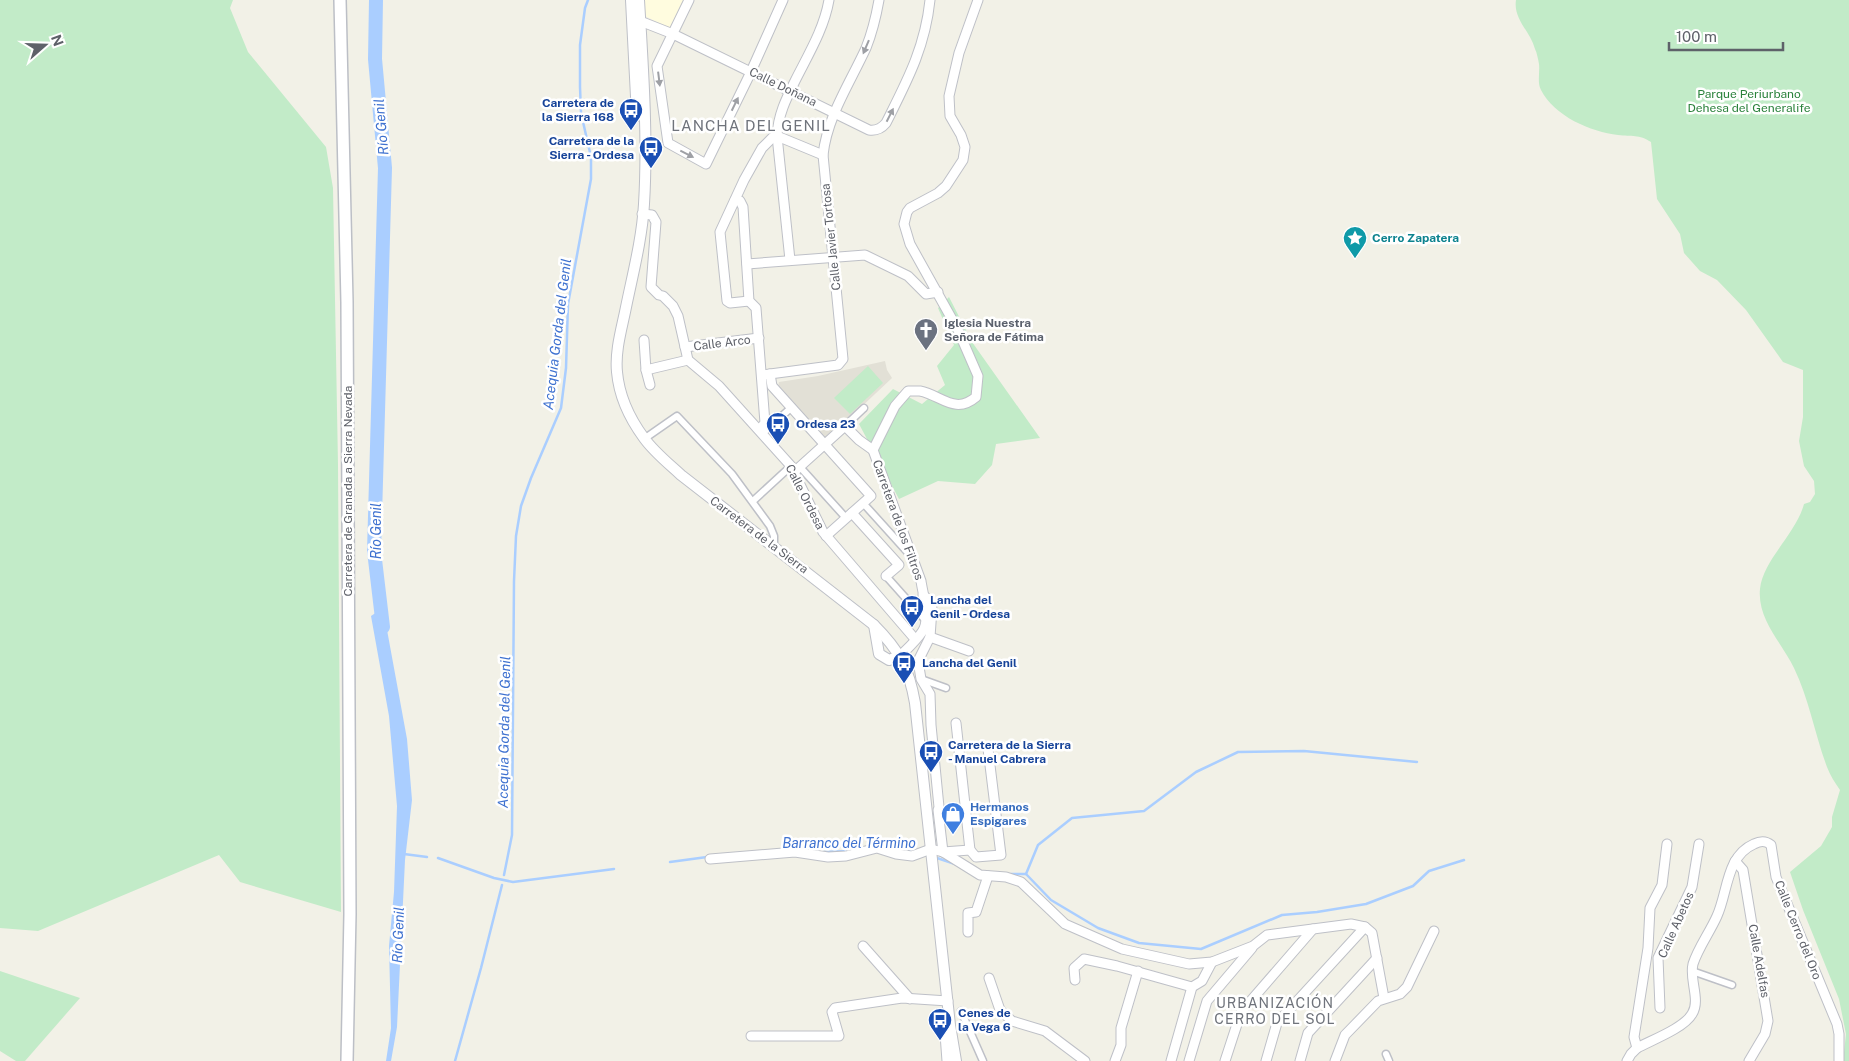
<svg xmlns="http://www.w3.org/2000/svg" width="1849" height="1061" font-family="'Public Sans',sans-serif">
	<rect width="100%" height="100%" fill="#f2f1e7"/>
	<polygon fill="#fffcdf" points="640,0 684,0 671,29 641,14"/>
	<polygon fill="#e2e0d6" points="885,361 887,370 892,378 825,441 778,387 779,382 818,376"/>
	<g fill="#c2ebc8">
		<polygon points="0,0 233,0 230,8 248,52 326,147 333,188 338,465 341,912 240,882 219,855 38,931 0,928"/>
		<path d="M1516,0H1849V1061H1843L1846,1034L1839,999L1803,910L1790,872L1821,846L1832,827V817L1840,790C1835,783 1830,775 1827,767C1815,735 1809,699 1794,668C1782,643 1757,619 1760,589C1763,560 1796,534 1804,504L1810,502L1815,494L1814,481L1804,466L1799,441L1803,417V370L1783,362L1746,310L1717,280L1700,271L1684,253L1680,234L1657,199L1651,142C1639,134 1632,137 1618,135C1591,132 1554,116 1541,90C1537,83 1540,72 1539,64C1538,59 1537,53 1535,49C1530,31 1513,19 1516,0Z"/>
		<polygon points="949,297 972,342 1040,438 996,444 992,465 975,484 938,481 899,499 859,424 893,389 922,404 945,385 937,366 954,345 938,308"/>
		<polygon points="868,366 883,383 850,414 834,398"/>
		<polygon points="0,971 80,998 25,1061 16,1061 0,1051"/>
	</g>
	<polygon fill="#aaceff" points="383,608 407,739 412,800 405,860 397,1027 391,1061 386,1061 391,1028 389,946 394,892 397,806 389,716 371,616"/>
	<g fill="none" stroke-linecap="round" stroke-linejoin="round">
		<g stroke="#aaceff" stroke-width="2.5">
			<polyline points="897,850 917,851"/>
			<polyline points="823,852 850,851"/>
			<polyline points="404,854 427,857"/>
			<polyline points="934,857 955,864"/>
			<polyline points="438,858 494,878 513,882 614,869"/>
			<polyline points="670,862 707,857"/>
			<polyline points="1011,874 1026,874 1051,900 1098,928 1139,943 1201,949 1282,915 1317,912 1366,904 1413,886 1429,871 1464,860"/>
			<polyline points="1026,874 1038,845 1072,818 1144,811 1196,772 1238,752 1304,751 1417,762"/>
			<polyline points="504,875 512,835 514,581 516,536 521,506 531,478 561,408 566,368 568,304 591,179 591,157 581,113 580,87 580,45 585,8 588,0"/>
			<polyline points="455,1061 481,968 502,885"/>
		</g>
		<polyline stroke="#aaceff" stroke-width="14" points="376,0 375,59 385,168 374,551 383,627"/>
		<g stroke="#bec0c7" stroke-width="9">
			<g id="pedestrian">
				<polyline points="845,426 864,408"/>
				<polyline points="763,433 792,407"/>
				<polyline points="644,439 677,416 732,474 770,526 774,536 774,546"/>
				<polyline points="800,467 846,518"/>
				<polyline points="753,501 791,466"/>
				<polyline points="863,503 910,555"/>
				<polyline points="886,576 926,621"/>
				<polyline points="921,679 946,688"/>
				<polyline points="1692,971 1732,985"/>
				<polyline points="961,1011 983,1061"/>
				<polyline points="1386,1054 1389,1061"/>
			</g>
		</g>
		<g stroke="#bec0c7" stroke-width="11">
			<g id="minor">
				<polyline points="689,0 657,66 668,143 706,164 749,76 783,0"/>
				<path d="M640,21L673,34L869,130C876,131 881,129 886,123C907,81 925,48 930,0"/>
				<polyline points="777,136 823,155"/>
				<polyline points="735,200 740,201 743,207 749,301 756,308 765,423 760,429"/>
				<polyline points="642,214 652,215 656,222 651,287 659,295 663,296 673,306 678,316 688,360 719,386 791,466 823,532 915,639"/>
				<path d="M790,260L777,136C778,115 786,99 795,81C808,55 824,29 829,0"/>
				<polyline points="747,264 865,255 908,276 926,294 938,292"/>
				<polyline points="749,301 730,303 727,301 720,232 744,180 762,148 773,137 777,136"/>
				<polyline points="644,340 646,370 650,385"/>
				<polyline points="685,347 759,338"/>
				<polyline points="646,370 688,360"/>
				<polyline points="770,374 772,386 871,496 826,536"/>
				<path d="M762,375L838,365L843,359L823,155C827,117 850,83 866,48C872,33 876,17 879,0"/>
				<polyline points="794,472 845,426 859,440 873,450"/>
				<polyline points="852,513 899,565 886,576"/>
				<polyline points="923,595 931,602 932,609 930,637 918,661 921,679 930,694 931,725 939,807"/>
				<polyline points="930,637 969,651"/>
				<path d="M900,656C907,649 916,641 922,632C931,620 923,595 921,581L873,450L895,406L908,391C912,391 916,391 920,391C941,395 955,415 976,397L978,376L958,330L910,244L904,224L907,212L910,208L938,193L946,186L963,160L965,147L961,135L950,116L949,96L959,53L978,0"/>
				<polyline points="956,723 970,850"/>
				<polyline points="938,810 943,852"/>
				<polyline points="943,852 980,875 1006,877 1021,882 1065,924 1122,949 1189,964 1212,962 1253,946 1267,935 1351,924 1365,927 1372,933 1384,998"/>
				<polyline points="710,859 795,852 828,857 846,856 877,848 896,854 912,856 931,849 943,852 970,850 976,857 1001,855 988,749"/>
				<polyline points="1735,861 1743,870 1768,1021 1765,1034 1749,1061"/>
				<polyline points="968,932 968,913 976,912 988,876"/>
				<polyline points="863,946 910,999"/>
				<polyline points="989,978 1000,1010 1012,1021 1045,1031 1085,1061"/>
				<polyline points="1075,980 1074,968 1084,959 1117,966 1192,987 1202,981 1212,962"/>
				<polyline points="1660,1008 1658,958 1692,887 1699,844"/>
				<polyline points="751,1036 839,1036 832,1012 835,1008 902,998 948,1001"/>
				<polyline points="1637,1048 1634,1037 1648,948 1650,908 1662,885 1667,844"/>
				<polyline points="947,1061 945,1034 950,1025"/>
				<polyline points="1115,1061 1121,1045 1121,1028 1138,971"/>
				<polyline points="1171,1061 1192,987"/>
				<polyline points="1189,1061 1207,1001 1252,948"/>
				<polyline points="1225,1061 1241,1012 1313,929"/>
				<polyline points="1266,1061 1277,1023 1365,927"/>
				<polyline points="1300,1061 1308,1033 1377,958"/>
				<polyline points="1335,1061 1345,1035 1378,1001 1400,994 1407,987 1434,931"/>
				<path d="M1627,1061L1631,1054L1637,1048C1652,1040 1684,1028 1692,1014C1701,1000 1689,980 1693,964C1698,948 1710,932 1717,916C1728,892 1726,856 1754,844C1760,841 1765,840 1771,845L1776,877L1837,1024L1839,1034V1061"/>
			</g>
		</g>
		<g stroke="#bec0c7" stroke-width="12">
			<g id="tertiary">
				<polyline points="631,0 637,116"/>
				<path d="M639,0C643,67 648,138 644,204C642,240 632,277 625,312C621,331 615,352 617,372C619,395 630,419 644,438C654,452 668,463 681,475L874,625C899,650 909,668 915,703L950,1025L956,1061"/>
				<polyline points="874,625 879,654 889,660 900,656"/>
			</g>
		</g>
		<g stroke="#bcbfc6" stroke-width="14">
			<polyline id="secondary" points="340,0 347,302 350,914 347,1061"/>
		</g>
		<use href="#pedestrian" stroke="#fff" stroke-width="6"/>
		<use href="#minor" stroke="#fff" stroke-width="9"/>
		<use href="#tertiary" stroke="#fff" stroke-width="10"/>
		<use href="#secondary" stroke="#fff" stroke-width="11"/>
	</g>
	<defs><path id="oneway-solid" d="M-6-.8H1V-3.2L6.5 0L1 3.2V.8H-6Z" transform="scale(1.25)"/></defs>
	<g fill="#9ea0a5">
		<use href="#oneway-solid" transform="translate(866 47) rotate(113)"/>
		<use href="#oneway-solid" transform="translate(659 79) rotate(83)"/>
		<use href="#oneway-solid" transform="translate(735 104) rotate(-64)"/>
		<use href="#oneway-solid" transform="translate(890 115) rotate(-63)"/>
		<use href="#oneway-solid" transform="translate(687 154) rotate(27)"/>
	</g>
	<defs>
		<g id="bus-pin" transform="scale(1.25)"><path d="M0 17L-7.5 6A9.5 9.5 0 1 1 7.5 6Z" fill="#1a4fb4" stroke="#fff"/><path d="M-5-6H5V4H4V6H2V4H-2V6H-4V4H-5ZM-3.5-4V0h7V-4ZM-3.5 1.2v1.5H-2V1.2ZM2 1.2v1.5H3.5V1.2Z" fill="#fff"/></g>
		<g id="sight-pin" transform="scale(1.25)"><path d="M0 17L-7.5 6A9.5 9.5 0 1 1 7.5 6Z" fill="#0f9aa8" stroke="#fff"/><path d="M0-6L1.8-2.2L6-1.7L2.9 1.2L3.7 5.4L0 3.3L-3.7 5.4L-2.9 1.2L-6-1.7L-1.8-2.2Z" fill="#fff"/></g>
		<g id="church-pin" transform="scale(1.25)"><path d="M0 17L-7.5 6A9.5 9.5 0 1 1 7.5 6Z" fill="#6b7280" stroke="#fff"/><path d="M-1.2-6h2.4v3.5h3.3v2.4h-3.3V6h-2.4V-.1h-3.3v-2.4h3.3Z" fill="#fff"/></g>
		<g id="shop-pin" transform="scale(1.25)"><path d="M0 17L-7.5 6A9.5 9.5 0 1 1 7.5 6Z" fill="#3f7fe0" stroke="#fff"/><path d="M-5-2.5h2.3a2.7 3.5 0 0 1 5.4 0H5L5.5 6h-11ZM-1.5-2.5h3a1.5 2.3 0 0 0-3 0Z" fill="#fff"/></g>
	</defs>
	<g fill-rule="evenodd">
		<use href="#bus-pin" x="631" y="110"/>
		<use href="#bus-pin" x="651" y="148"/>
		<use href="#sight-pin" x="1355" y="238"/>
		<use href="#church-pin" x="926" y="330"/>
		<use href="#bus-pin" x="778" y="424"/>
		<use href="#bus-pin" x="912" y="607"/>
		<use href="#bus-pin" x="904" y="663"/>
		<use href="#bus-pin" x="931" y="752"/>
		<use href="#shop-pin" x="953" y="814"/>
		<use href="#bus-pin" x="940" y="1020"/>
	</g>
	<g text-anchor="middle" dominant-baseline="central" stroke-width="5" stroke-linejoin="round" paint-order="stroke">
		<g font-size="12" fill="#5e6169" stroke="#fff">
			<text transform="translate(783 87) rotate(26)">Calle Doñana</text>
			<text transform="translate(831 237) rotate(-96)">Calle Javier Tortosa</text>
			<text transform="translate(722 343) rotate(-7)">Calle Arco</text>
			<text transform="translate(348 491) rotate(-90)">Carretera de Granada a Sierra Nevada</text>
			<text transform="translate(805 497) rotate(63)">Calle Ordesa</text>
			<text transform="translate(898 520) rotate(70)">Carretera de los Filtros</text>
			<text transform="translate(759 535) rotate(37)">Carretera de la Sierra</text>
			<text transform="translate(1676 925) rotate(-66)">Calle Abetos</text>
			<text transform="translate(1798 930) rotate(68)">Calle Cerro del Oro</text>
			<text transform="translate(1759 961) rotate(80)">Calle Adelfas</text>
		</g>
		<g font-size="12" fill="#2b823c" stroke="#fff">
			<text x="1749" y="94">Parque Periurbano<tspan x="1749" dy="14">Dehesa del Generalife</tspan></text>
		</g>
		<g font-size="12" font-weight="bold" fill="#164399" stroke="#fff" text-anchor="start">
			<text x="614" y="103" text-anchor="end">Carretera de<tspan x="614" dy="14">la Sierra 168</tspan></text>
			<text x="634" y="141" text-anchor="end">Carretera de la<tspan x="634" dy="14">Sierra - Ordesa</tspan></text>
			<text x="796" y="424">Ordesa 23</text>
			<text x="930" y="600">Lancha del<tspan x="930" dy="14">Genil - Ordesa</tspan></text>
			<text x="922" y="663">Lancha del Genil</text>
			<text x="948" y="745">Carretera de la Sierra<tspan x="948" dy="14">- Manuel Cabrera</tspan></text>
			<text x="958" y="1013">Cenes de<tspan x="958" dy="14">la Vega 6</tspan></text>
		</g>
		<g font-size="12" font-weight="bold" fill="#0d838f" stroke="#fff" text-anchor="start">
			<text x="1372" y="238">Cerro Zapatera</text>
		</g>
		<g font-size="12" font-weight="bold" fill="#5b616d" stroke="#fff" text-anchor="start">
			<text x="944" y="323">Iglesia Nuestra<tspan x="944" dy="14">Señora de Fátima</tspan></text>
		</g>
		<g font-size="12" font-weight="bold" fill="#366cbe" stroke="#fff" text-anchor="start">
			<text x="970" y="807">Hermanos<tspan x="970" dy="14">Espigares</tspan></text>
		</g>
		<g font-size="14" font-style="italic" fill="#3f72d0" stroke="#fff">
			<text transform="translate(381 127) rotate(-95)">Río Genil</text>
			<text transform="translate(557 334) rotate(-83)">Acequia Gorda del Genil</text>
			<text transform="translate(376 531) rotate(-90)">Río Genil</text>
			<text transform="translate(504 732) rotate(-89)">Acequia Gorda del Genil</text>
			<text x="849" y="843">Barranco del Término</text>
			<text transform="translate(398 935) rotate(-88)">Río Genil</text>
		</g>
		<g font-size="14" letter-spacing="1" fill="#6f737b" stroke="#fff">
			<text x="1275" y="1003">URBANIZACIÓN<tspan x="1275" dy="16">CERRO DEL SOL</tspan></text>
		</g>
		<g font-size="15" letter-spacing="1" fill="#6f737b" stroke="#fff">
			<text x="751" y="125">LANCHA DEL GENIL</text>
		</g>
	</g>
	<g transform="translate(45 45) rotate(70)" stroke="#ffffff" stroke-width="4" paint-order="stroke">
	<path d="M0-4L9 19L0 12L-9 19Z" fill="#5e6169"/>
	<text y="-8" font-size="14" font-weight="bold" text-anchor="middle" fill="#5e6169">N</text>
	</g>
	<path d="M1669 42v8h114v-8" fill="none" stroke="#5e6169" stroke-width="2.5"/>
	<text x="1676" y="42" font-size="15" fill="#5e6169" stroke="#ffffff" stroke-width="4" paint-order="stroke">100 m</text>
</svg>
